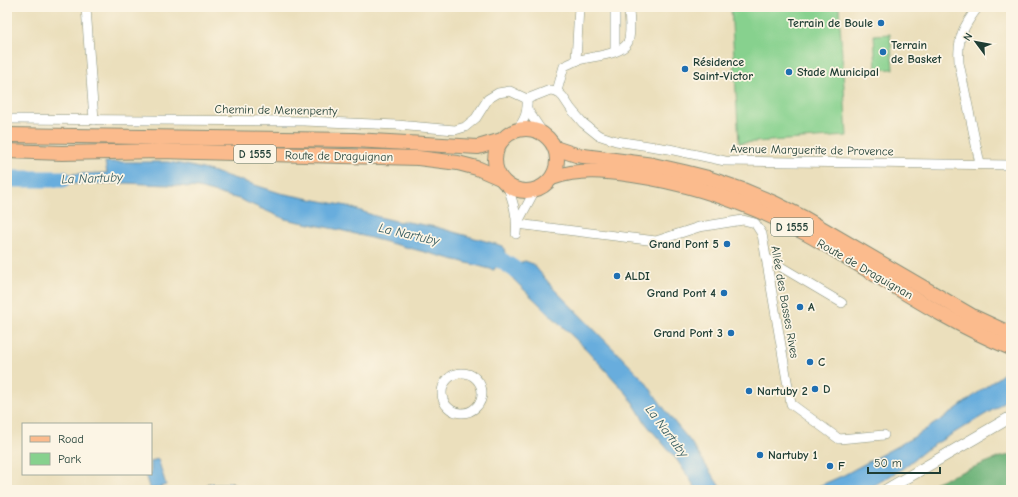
<svg xmlns="http://www.w3.org/2000/svg" width="1018" height="497" font-family="'Comic Neue',sans-serif">
	<rect width="100%" height="100%" fill="#fcf5e5"/>
	<filter id="ink" filterUnits="userSpaceOnUse"><feTurbulence type="fractalNoise" baseFrequency=".025" numOctaves="2"/><feDisplacementMap in="SourceGraphic" scale="8" xChannelSelector="R" yChannelSelector="G"/><feConvolveMatrix kernelMatrix="1 2 1 2 8 2 1 2 1" color-interpolation-filters="sRGB"/></filter>
	<filter id="wash" filterUnits="userSpaceOnUse"><feTurbulence type="fractalNoise" baseFrequency=".012" numOctaves="4" result="noise"/><feDisplacementMap in="SourceGraphic" scale="16" xChannelSelector="R" yChannelSelector="G"/><feGaussianBlur stdDeviation="0.9" result="paint"/><feColorMatrix in="noise" values="0 0 0 0 0 0 0 0 0 0 0 0 0 0 0 0 0 1.4 0 .05"/><feComposite in="paint" operator="in"/></filter>
	<g filter="url(#wash)">
		<rect width="100%" height="100%" fill="#ebdfbc"/>
		<g fill="#87d18e" stroke="#538761">
			<polygon points="731,7 839,7 847,136 739,143"/>
			<polygon points="890,34 893,69 876,70 874,35"/>
		</g>
		<polygon fill="#6db379" stroke="#467856" points="1011,455 1011,490 916,490 1000,457"/>
		<g fill="#67addd" stroke="#437588">
			<polygon points="105,162 168,162 185,165 211,171 280,193 347,206 375,216 400,222 402,221 436,227 503,246 505,252 494,270 340,230 285,219 239,199 198,188 169,185 124,183 59,184 46,186 35,175 107,173"/>
			<polygon points="7,175 22,175 32,185 7,186"/>
			<polygon points="525,261 533,264 554,289 644,380 671,418 690,441 722,490 697,490 677,460 647,425 628,395 588,351 513,279 522,262"/>
			<polygon points="1011,368 1011,395 996,408 927,449 902,469 866,490 810,490 844,475 914,437 948,415"/>
			<polygon points="158,459 166,485 153,489 149,487 145,474 151,474 151,461"/>
		</g>
		<g fill="none" stroke-linecap="round" stroke-linejoin="round">
			<g stroke="#67addd" stroke-width="17">
				<polyline points="7,179 63,179"/>
				<polyline points="479,253 499,259 531,280 535,285"/>
			</g>
		</g>
	</g>
	<g filter="url(#ink)">
		<g fill="none" stroke-linecap="round" stroke-linejoin="round">
			<g stroke="#858e78" stroke-width="10">
				<g id="minor">
					<polyline points="86,7 94,120"/>
					<polyline points="615,7 615,51"/>
					<path d="M978,7C963,27 957,38 959,63L980,164"/>
					<polyline points="576,61 579,7"/>
					<path d="M557,91L564,66C568,65 572,62 576,61C588,56 622,56 628,42C632,32 629,18 629,7"/>
					<polyline points="527,109 543,133"/>
					<polyline points="7,119 304,121 397,125 455,130 465,127 476,118 488,99 498,93 510,91 527,99"/>
					<path d="M517,130C525,119 528,112 527,99L550,90L557,91L563,97L571,109L583,123L598,135L616,141L669,149L725,161L1011,165"/>
					<path d="M507,185C513,201 518,217 516,234"/>
					<polyline points="517,224 656,241 699,227 743,220 755,223 762,234 791,404 839,439 884,435"/>
					<polyline points="517,224 535,190"/>
					<polyline points="766,258 842,303"/>
					<circle cx="462" cy="393" r="20"/>
				</g>
			</g>
			<g stroke="#858e78" stroke-width="12">
				<g id="tertiary">
					<polyline points="211,490 233,490"/>
					<polyline points="886,490 1011,417"/>
				</g>
			</g>
			<g stroke="#858e78" stroke-width="16">
				<g id="primary">
					<circle cx="526" cy="160" r="31"/>
					<polyline points="7,135 354,140 478,147 502,140"/>
					<polyline points="555,148 576,155 653,165 684,172 708,178 743,190 774,203 804,218 972,316 1011,334"/>
					<polyline points="7,151 62,153 160,151 418,158 458,163 477,168 500,178"/>
					<path d="M552,178C579,168 605,171 633,175C694,184 753,205 807,234C875,272 939,319 1011,348"/>
				</g>
			</g>
			<use href="#minor" stroke="#fff" stroke-width="9"/>
			<use href="#tertiary" stroke="#fff" stroke-width="11"/>
			<use href="#primary" stroke="#fbbb8d" stroke-width="14"/>
		</g>
	</g>
	<g fill="#1f6fb2" stroke="#fcf5e5" stroke-width="1.5">
		<circle cx="881" cy="23" r="4"/>
		<circle cx="883" cy="52" r="4"/>
		<circle cx="685" cy="69" r="4"/>
		<circle cx="789" cy="72" r="4"/>
		<circle cx="727" cy="244" r="4"/>
		<circle cx="617" cy="276" r="4"/>
		<circle cx="724" cy="293" r="4"/>
		<circle cx="800" cy="307" r="4"/>
		<circle cx="731" cy="333" r="4"/>
		<circle cx="810" cy="362" r="4"/>
		<circle cx="815" cy="389" r="4"/>
		<circle cx="749" cy="391" r="4"/>
		<circle cx="760" cy="455" r="4"/>
		<circle cx="830" cy="466" r="4"/>
	</g>
	<g text-anchor="middle" dominant-baseline="central" stroke-width="3.5" stroke-linejoin="round" paint-order="stroke">
		<g fill="#fcf5e5" stroke="#617469" stroke-width="1">
			<rect x="234" y="145" width="42" height="18" rx="3"/>
			<rect x="771" y="218" width="42" height="18" rx="3"/>
		</g>
		<g font-size="11" font-weight="bold" fill="#1f3d34">
			<text x="255" y="154">D 1555</text>
			<text x="792" y="227">D 1555</text>
		</g>
		<g font-size="12" font-weight="bold" fill="#1f3d34" stroke="#fcf5e5" text-anchor="start">
			<text x="873" y="23" text-anchor="end">Terrain de Boule</text>
			<text x="891" y="45">Terrain<tspan x="891" dy="14">de Basket</tspan></text>
			<text x="693" y="62">Résidence<tspan x="693" dy="14">Saint-Victor</tspan></text>
			<text x="797" y="72">Stade Municipal</text>
			<text x="719" y="244" text-anchor="end">Grand Pont 5</text>
			<text x="625" y="276">ALDI</text>
			<text x="716" y="293" text-anchor="end">Grand Pont 4</text>
			<text x="808" y="307">A</text>
			<text x="723" y="333" text-anchor="end">Grand Pont 3</text>
			<text x="818" y="362">C</text>
			<text x="823" y="389">D</text>
			<text x="757" y="391">Nartuby 2</text>
			<text x="768" y="455">Nartuby 1</text>
			<text x="838" y="466">F</text>
		</g>
		<g font-size="12" fill="#1f3d34" stroke="#fcf5e5">
			<text transform="translate(276 110) rotate(1)">Chemin de Menenpenty</text>
			<text transform="translate(812 150) rotate(1)">Avenue Marguerite de Provence</text>
			<text transform="translate(339 156) rotate(1)">Route de Draguignan</text>
			<text transform="translate(865 269) rotate(30)">Route de Draguignan</text>
			<text transform="translate(785 302) rotate(80)">Allée des Basses Rives</text>
		</g>
		<g font-size="13" font-style="italic" fill="#31595e" stroke="#fcf5e5">
			<text transform="translate(92 178) rotate(-2)">La Nartuby</text>
			<text transform="translate(409 234) rotate(13)">La Nartuby</text>
			<text transform="translate(667 431) rotate(53)">La Nartuby</text>
		</g>
	</g>
	<rect width="1018" height="497" fill="none" stroke="#fcf5e5" stroke-width="24"/>
	<rect x="22" y="423" width="130" height="52" fill="#fcf5e5" stroke="#a4ab9e"/>
	<rect x="30" y="436" width="20" height="6" fill="#fbbb8d" stroke="#a4ab9e"/>
	<text x="58" y="443" font-size="12" fill="#1f3d34">Road</text>
	<rect x="30" y="453" width="20" height="12" fill="#87d18e" stroke="#a4ab9e"/>
	<text x="58" y="463" font-size="12" fill="#1f3d34">Park</text>
	<g transform="translate(976 42) rotate(302)" stroke="#fcf5e5" stroke-width="3" paint-order="stroke">
	<path d="M0-3L7 15L0 10L-7 15Z" fill="#1f3d34"/>
	<text y="-6" font-size="11" font-weight="bold" text-anchor="middle" fill="#1f3d34">N</text>
	</g>
	<path d="M868 467v6h72v-6" fill="none" stroke="#1f3d34" stroke-width="2"/>
	<text x="874" y="467" font-size="12" fill="#1f3d34" stroke="#fcf5e5" stroke-width="3" paint-order="stroke">50 m</text>
</svg>
